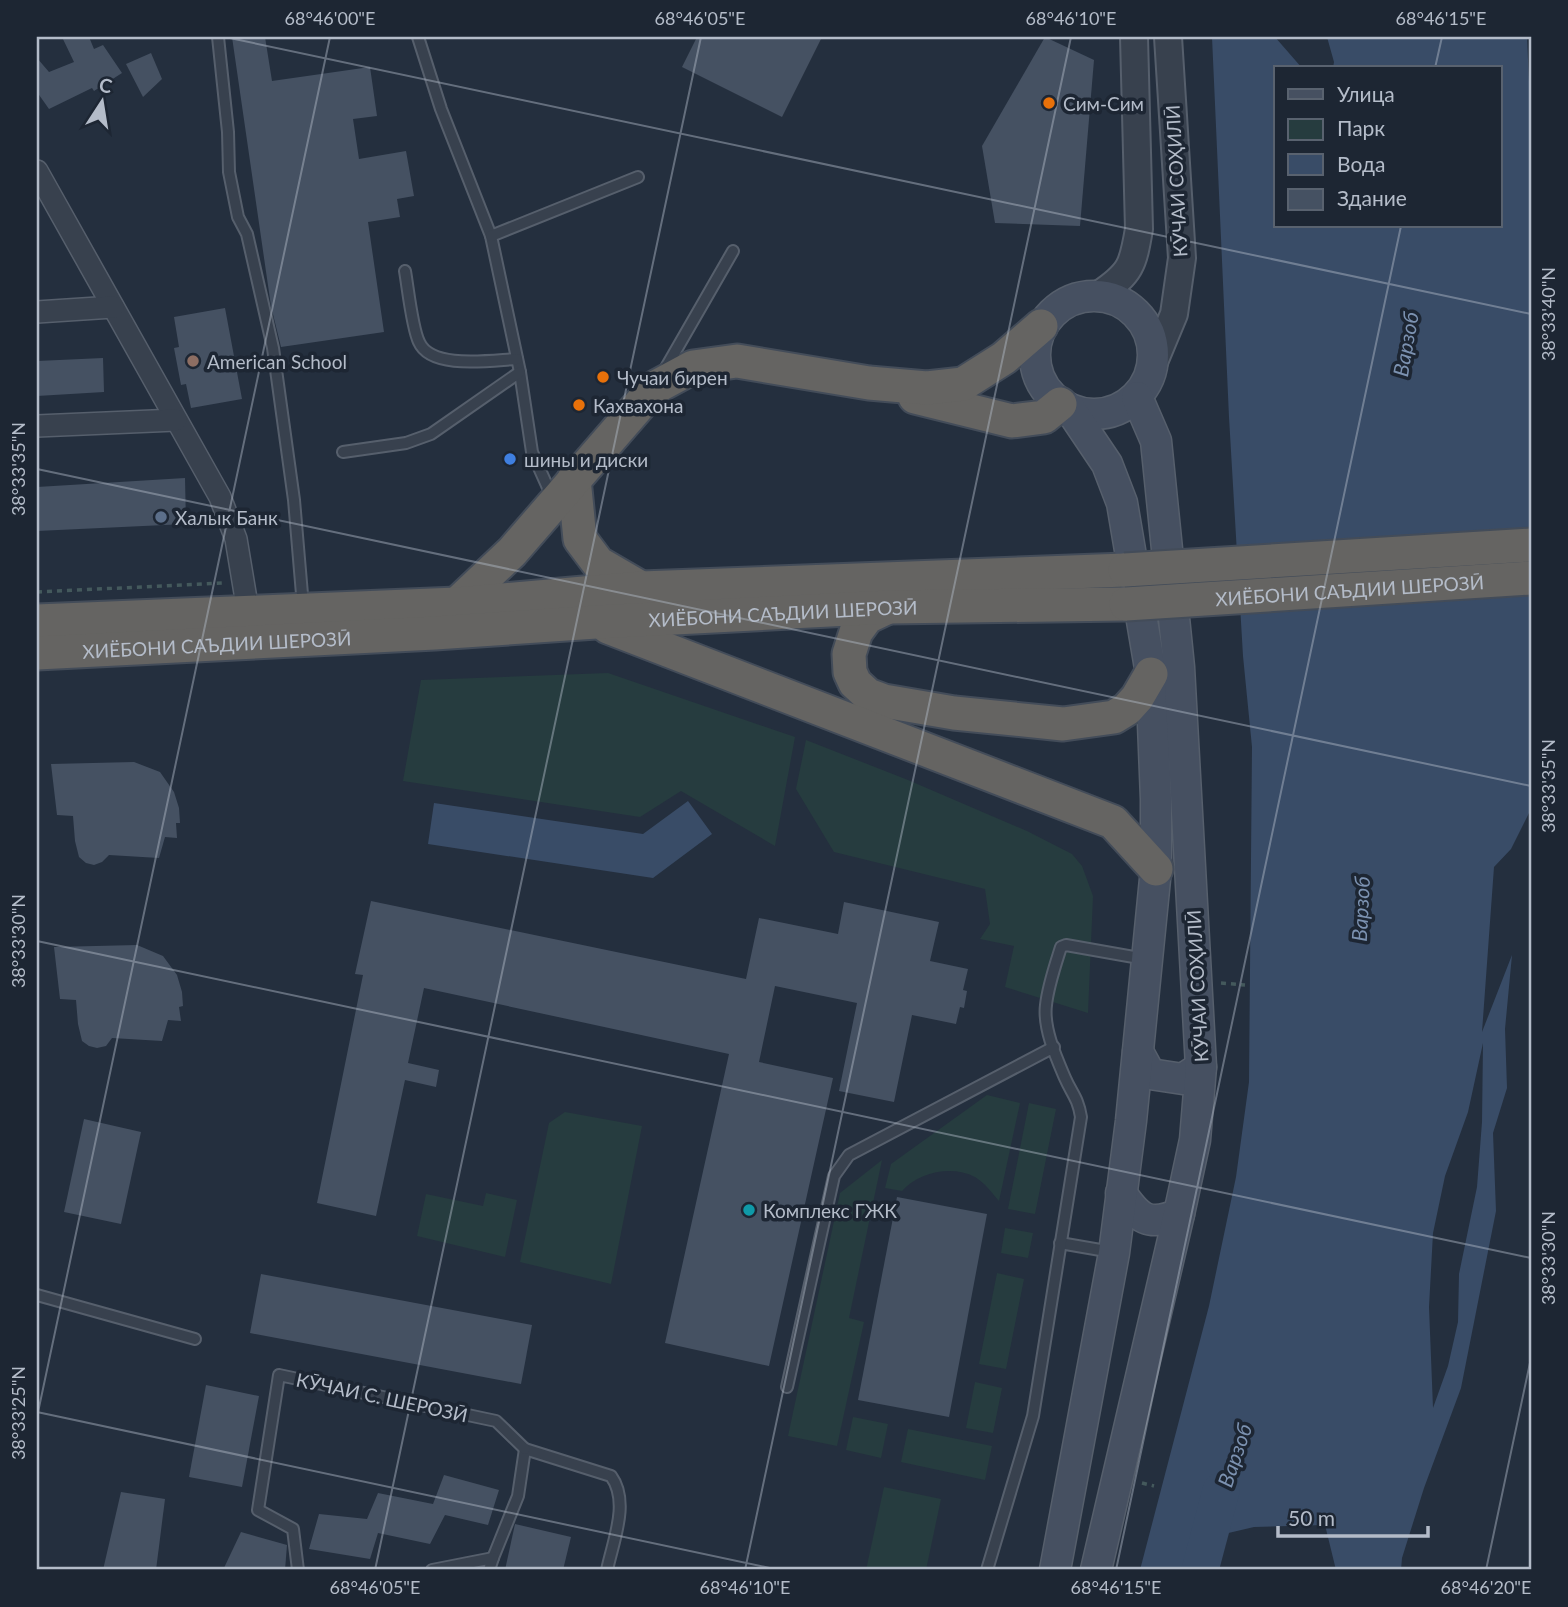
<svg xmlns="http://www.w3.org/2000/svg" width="1568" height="1607" font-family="Lato,sans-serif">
	<rect width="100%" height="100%" fill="#242f3e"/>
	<g fill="#263c3f">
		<polygon points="608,673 795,737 775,846 681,791 640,817 403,781 421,680"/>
		<polygon points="806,740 908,780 1027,831 1072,854 1082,866 1093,896 1088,1013 1005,987 1014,946 980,939 990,924 985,889 834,852 796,789"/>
		<path d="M987,1095L1020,1103L999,1201C992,1193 985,1183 975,1177C952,1165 919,1172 902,1191L885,1188L891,1164Z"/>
		<polygon points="1029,1103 1056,1109 1035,1214 1008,1209"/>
		<polygon points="565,1112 642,1126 611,1284 520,1262 549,1123"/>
		<polygon points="882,1160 849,1318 864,1322 837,1446 788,1436 840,1193"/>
		<polygon points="486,1193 517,1200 505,1257 417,1236 426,1194 483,1206"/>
		<polygon points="1005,1228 1033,1233 1028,1258 1001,1253"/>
		<polygon points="997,1273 1024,1279 1006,1369 979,1364"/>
		<polygon points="975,1382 1002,1388 993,1433 966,1428"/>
		<polygon points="853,1417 888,1424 881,1458 846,1450"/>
		<polygon points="908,1429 992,1446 985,1480 901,1462"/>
		<polygon points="884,1487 941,1499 926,1570 866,1570"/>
	</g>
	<g fill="#394c67" fill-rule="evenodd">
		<path d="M1212,37H1275L1302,68H1276V226H1500V68H1333L1334,62L1327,37H1527L1531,126V812L1529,813L1511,849L1494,867L1482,1032L1512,955L1505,1029L1507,1088L1493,1133L1496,1211L1461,1388L1424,1488L1402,1558L1401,1570H1336L1325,1525L1254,1527L1190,1542L1188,1570H1140L1209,1306L1236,1177L1249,1082L1252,747L1243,656L1229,417ZM1483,1043L1482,1122L1477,1187L1459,1274L1458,1322L1448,1366L1433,1408L1429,1307L1433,1233L1445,1176L1468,1112Z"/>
		<polygon points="688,801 712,834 653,878 428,844 434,803 643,834"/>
	</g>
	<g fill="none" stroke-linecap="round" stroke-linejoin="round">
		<polyline stroke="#394c67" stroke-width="37" points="1200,1570 1221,1491"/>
	</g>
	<g fill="#455162">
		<polygon points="62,37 89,37 94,49 103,45 122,73 94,91 92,88 49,109 37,92 37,58 49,72 74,62"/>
		<polygon points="232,37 265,37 272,81 370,67 377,116 353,119 359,159 406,151 414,196 397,199 400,217 368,222 384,332 281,347 271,306"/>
		<polygon points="697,37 822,37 782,117 682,67"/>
		<polygon points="1045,37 1094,60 1080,226 995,223 982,146"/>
		<polygon points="151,53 162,79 143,97 126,64"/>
		<polygon points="225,308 242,399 191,408 186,384 181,385 174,348 179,347 174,317"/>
		<polygon points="103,358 104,392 37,396 37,361"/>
		<polygon points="185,478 186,524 37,531 37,487"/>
		<polygon points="134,762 160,772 174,792 179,808 180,823 176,823 177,838 165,837 159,858 109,855 102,862 94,865 86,863 79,857 75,841 73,816 57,815 51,764"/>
		<polygon points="371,901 746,979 759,918 838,934 844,902 939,922 930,961 968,969 963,990 967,991 964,1008 960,1007 956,1024 912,1015 894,1102 839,1091 857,1003 775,986 759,1062 833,1078 769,1366 665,1343 729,1054 424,988 408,1063 439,1070 436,1087 405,1080 376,1216 317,1203 363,975 355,974"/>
		<polygon points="137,945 163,956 177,975 182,992 183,1006 179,1007 181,1021 168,1020 162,1041 112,1038 106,1046 97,1048 89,1046 82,1041 78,1024 76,1000 60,999 54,947"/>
		<polygon points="84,1119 141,1132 121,1224 64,1212"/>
		<polygon points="897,1197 987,1214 949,1417 858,1400"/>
		<polygon points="261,1274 532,1325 521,1384 250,1333"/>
		<polygon points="206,1385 259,1396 242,1487 189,1477"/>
		<polygon points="444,1475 499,1490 488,1525 445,1515 430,1544 378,1533 370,1559 309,1549 319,1514 367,1519 378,1493 433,1504"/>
		<polygon points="121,1492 165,1499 156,1570 103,1570"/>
		<polygon points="515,1524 571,1537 563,1570 505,1570"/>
		<polygon points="241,1532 287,1545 285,1570 223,1570"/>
	</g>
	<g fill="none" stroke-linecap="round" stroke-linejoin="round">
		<g stroke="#565f6c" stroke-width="14">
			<g id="service">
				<polyline points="218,37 228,132 229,172 238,217 247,234 273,348 294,500 303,606"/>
				<polyline points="418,37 441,109 491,236 520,372 532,452 553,499"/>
				<polyline points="491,236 638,177"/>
				<path d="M405,271C408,288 412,328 419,342C431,370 492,360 517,359"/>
				<polyline points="664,371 733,251"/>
				<polyline points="343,452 406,443 431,434 520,372"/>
				<polyline points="1060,1243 1112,1252"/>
				<polyline points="37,1295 195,1339"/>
				<polyline points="787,1387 834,1176 849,1155 1054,1047"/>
				<path d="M493,1558L518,1496L525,1449L611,1476C630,1502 613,1541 607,1570"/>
				<polyline points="298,1570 293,1529 258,1510 279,1375 496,1421 525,1449"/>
				<polyline points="432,1570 493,1558 489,1570"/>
				<path d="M987,1570L1033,1416L1081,1117C1078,1098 1072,1094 1065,1078C1056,1057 1043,1028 1046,1005C1048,986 1055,966 1061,947L1066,945L1145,959"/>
			</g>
		</g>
		<g stroke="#565f6c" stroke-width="24">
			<g id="minor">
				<polyline points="37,171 220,497 236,539 248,611"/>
				<polyline points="37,312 113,307"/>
				<polyline points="37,426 176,420"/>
			</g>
		</g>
		<g stroke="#565f6c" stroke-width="30">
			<g id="tertiary">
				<path d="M1100,294C1131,273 1133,265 1139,229L1134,37"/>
				<polyline points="1154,362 1174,314 1182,258 1168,37"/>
			</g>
		</g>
		<g stroke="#565f6c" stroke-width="33">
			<g id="secondary">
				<circle cx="1094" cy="355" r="59"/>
				<polyline points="1138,1052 1150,1074 1183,1079 1201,1067"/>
				<path d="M1121,1193C1139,1219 1148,1227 1179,1214"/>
				<polyline points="1055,1570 1114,1253 1131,1121 1156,869 1156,799 1151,674 1122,503 1107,464 1070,409"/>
				<polyline points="1096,1570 1179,1214 1195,1140 1201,1067 1179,667 1156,441 1137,397"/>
			</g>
		</g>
		<g stroke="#434c59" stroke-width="37">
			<g id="trunk">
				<polyline points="915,397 1012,421 1044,417 1060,404"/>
				<polyline points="574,479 580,539 598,563 641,588"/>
				<polyline points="457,604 512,552 654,388 693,367 737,361 869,383 927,388 963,384 1004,358 1041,326"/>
				<polyline points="888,607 867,617 856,632 849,654 850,672 855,683 868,695 884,701 954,713 1063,724 1114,717 1127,709 1137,698 1151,674"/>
				<polyline points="37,621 457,604 641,588 1125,570"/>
				<polyline points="608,627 1113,822 1156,869"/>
				<path id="s1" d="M37,653L435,633L596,622L888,607L1126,604"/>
			</g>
		</g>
		<g stroke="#44595c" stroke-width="3.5" stroke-dasharray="5 5" stroke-linecap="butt">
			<polyline points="37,592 223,583"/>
			<polyline points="1221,983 1245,985"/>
			<polyline points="1142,1483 1154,1486"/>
		</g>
		<use href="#service" stroke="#38414e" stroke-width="10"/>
		<use href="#minor" stroke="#38414e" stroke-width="21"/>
		<use href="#tertiary" stroke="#38414e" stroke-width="26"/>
		<use href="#secondary" stroke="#465061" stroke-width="30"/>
		<use href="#trunk" stroke="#656462" stroke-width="33"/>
		<g stroke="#434c59" stroke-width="37" stroke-linecap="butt">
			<g id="trunk-bridge">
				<polyline points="1125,570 1531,545"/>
				<path id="s2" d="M1126,604L1531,578"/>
			</g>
		</g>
		<use href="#trunk-bridge" stroke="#656462" stroke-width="33"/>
	</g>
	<path fill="none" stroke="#b4bcc9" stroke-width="2" stroke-opacity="0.45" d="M225,37L1531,314M1435,68L1442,37M37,469L1531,786M37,941L1531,1258M37,1412L779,1570M37,1417L330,37M375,1570L701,37M745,1570L1071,37M1116,1570L1401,226M1486,1570L1531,1358"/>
	<g fill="#e8710a" stroke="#1d2633" stroke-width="2.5">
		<circle cx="1049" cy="103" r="7"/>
		<circle cx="603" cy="377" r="7"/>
		<circle cx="579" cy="405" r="7"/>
	</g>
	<circle fill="#8d6e63" stroke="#1d2633" stroke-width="2.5" cx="193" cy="361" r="7"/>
	<circle fill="#3f7fe0" stroke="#1d2633" stroke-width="2.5" cx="510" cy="459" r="7"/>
	<circle fill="#5c6f8a" stroke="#1d2633" stroke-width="2.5" cx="161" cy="517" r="7"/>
	<circle fill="#0f9aa8" stroke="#1d2633" stroke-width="2.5" cx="749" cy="1210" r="7"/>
	<g text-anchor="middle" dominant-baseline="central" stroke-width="7" stroke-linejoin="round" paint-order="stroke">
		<g font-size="19" fill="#b4bcc9" stroke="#1d2633" text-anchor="start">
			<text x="1063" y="103">Сим-Сим</text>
			<text x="207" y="361">American School</text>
			<text x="617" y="377">Чучаи бирен</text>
			<text x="593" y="405">Кахвахона</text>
			<text x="524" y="459">шины и диски</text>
			<text x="175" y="517">Халык Банк</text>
			<text x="763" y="1210">Комплекс ГЖК</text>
		</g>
		<g font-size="19" fill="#b4bcc9" stroke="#1d2633">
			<text transform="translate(1176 181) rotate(-93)">КӮЧАИ СОҲИЛӢ</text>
			<text stroke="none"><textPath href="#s2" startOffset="224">ХИЁБОНИ САЪДИИ ШЕРОЗӢ</textPath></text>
			<text stroke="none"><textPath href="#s1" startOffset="747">ХИЁБОНИ САЪДИИ ШЕРОЗӢ</textPath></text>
			<text stroke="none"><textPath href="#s1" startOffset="180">ХИЁБОНИ САЪДИИ ШЕРОЗӢ</textPath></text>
			<text transform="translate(1197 986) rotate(-93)">КӮЧАИ СОҲИЛӢ</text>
			<text transform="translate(382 1397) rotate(12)">КӮЧАИ С. ШЕРОЗӢ</text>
		</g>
		<g font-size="21" font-style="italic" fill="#7c92b1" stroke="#1d2633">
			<text transform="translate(1405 344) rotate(-80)">Варзоб</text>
			<text transform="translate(1360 909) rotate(-87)">Варзоб</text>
			<text transform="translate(1234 1455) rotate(-71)">Варзоб</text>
		</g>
	</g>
	<rect width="1568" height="1607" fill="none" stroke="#1d2633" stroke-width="77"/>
	<rect x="1274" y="66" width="228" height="161" fill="#1d2633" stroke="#59626f" stroke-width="2"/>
	<rect x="1288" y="89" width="35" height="10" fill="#465061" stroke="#59626f" stroke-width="2"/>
	<text x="1337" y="102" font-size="21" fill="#b4bcc9">Улица</text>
	<rect x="1288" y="119" width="35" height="21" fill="#263c3f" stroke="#59626f" stroke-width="2"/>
	<text x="1337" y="136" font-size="21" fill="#b4bcc9">Парк</text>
	<rect x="1288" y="154" width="35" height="21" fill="#394c67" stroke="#59626f" stroke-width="2"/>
	<text x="1337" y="172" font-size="21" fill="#b4bcc9">Вода</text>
	<rect x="1288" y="189" width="35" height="21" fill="#455162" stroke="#59626f" stroke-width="2"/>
	<text x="1337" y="206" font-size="21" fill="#b4bcc9">Здание</text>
	<g transform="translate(102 102) rotate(12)" stroke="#1d2633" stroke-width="5" paint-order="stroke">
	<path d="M0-5L12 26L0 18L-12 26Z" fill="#b4bcc9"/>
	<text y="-10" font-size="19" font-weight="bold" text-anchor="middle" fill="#b4bcc9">С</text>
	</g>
	<path d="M1278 1526v10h150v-10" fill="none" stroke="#b4bcc9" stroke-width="3.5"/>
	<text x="1288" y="1526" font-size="21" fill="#b4bcc9" stroke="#1d2633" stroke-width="5" paint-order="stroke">50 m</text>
	<rect x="38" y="38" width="1492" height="1530" fill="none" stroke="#b4bcc9" stroke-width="2.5"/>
	<g font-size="18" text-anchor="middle" fill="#b4bcc9">
		<text x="330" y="25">68°46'00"E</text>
		<text x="700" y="25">68°46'05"E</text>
		<text x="1071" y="25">68°46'10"E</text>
		<text x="1441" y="25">68°46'15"E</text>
		<text transform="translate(1549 314) rotate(-90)" y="6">38°33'40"N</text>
		<text transform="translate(19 469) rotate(-90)" y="6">38°33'35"N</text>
		<text transform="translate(1549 786) rotate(-90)" y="6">38°33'35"N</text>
		<text transform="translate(19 941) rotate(-90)" y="6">38°33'30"N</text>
		<text transform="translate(1549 1258) rotate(-90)" y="6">38°33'30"N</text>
		<text transform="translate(19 1413) rotate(-90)" y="6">38°33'25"N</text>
		<text x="375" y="1594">68°46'05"E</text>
		<text x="745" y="1594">68°46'10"E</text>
		<text x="1116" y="1594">68°46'15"E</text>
		<text x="1486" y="1594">68°46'20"E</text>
	</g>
</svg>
